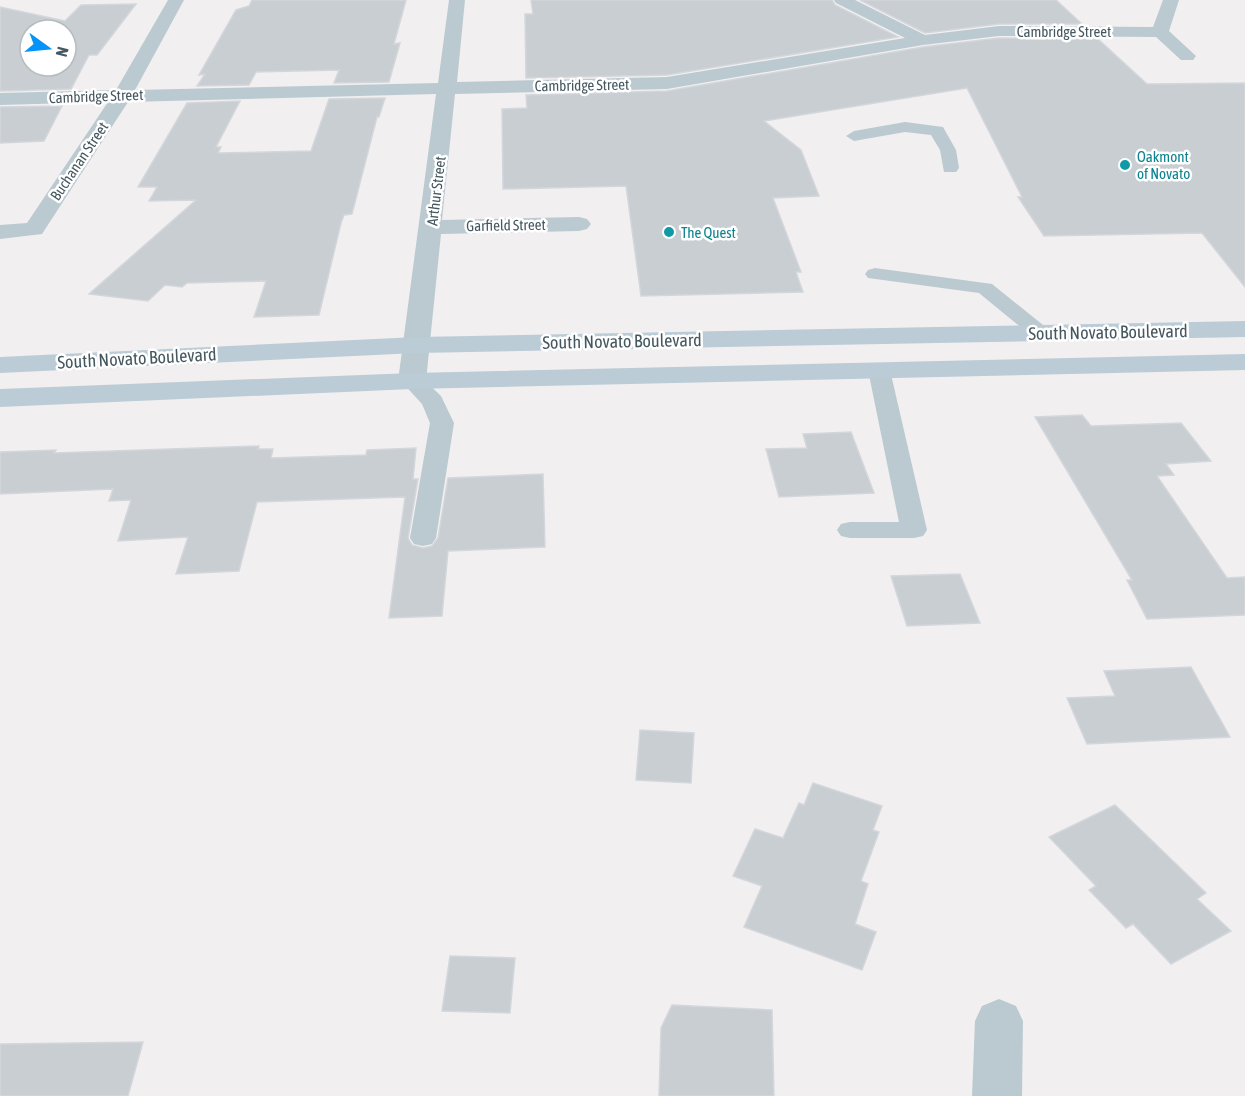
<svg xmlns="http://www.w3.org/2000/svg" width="1245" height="1096" font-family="'Asap Condensed',sans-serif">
	<rect width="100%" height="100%" fill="#f2eff0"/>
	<g fill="#c9ced3" stroke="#d3d7dc" stroke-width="1.5" fill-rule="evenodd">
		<polygon points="252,0 406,0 394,44 400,43 389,82 334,83 339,70 256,72 249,85 197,86 205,74 199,75 236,10 249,6"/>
		<polygon points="531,0 832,0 835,5 898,37 667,75 526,78 525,14 533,14"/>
		<polygon points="860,0 1056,0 1082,24 999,24 925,33"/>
		<path d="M136,4L97,55H89L71,89L0,91V7L65,21L81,5ZM30,30H66V66H30Z"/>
		<polygon points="999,38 1098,39 1147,84 1245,83 1245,287 1202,233 1044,236 1018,197 1022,197 967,88 764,121 801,150 819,196 773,198 801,272 796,272 803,292 641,296 626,186 503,189 502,109 527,108 526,95 667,91 923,47"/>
		<polygon points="385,98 379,117 377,117 352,214 344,215 341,223 319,315 254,317 266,281 187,283 182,287 165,285 148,301 89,294 196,200 149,201 157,187 138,187 187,103 240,101 216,147 221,147 218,153 311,151 329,99"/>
		<polygon points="62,106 44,141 0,143 0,107"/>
		<polygon points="1082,415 1091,426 1181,423 1211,461 1166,464 1174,475 1157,476 1227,578 1245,577 1245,615 1147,619 1127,580 1132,580 1035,417"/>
		<polygon points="851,432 874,493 779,497 766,449 807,448 803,434"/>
		<polygon points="259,446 258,449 273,449 271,458 366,455 367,450 416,448 413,479 418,479 408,538 412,545 423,548 432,546 438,538 448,478 543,474 545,547 448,551 442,616 389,618 405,497 257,502 239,571 176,574 188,537 118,541 131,500 109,501 113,489 0,494 0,452 56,450 54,453"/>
		<polygon points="960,574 980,623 907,626 891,576"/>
		<polygon points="1191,667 1230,737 1087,744 1067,698 1115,696 1104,671"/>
		<polygon points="640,730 694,733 691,783 636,780"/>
		<polygon points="813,783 882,806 873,830 879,832 861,881 868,884 855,924 876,932 862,970 744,927 762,886 733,876 755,829 783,838 799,803 804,805"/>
		<polygon points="1115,805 1206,893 1197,899 1231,931 1171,964 1133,924 1126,928 1089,890 1096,886 1049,837"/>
		<polygon points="450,956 515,958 510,1013 442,1011"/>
		<polygon points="672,1005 772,1010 774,1096 659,1096 661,1028"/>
		<polygon points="143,1042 128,1096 0,1096 0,1044"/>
	</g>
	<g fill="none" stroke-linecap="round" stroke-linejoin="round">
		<g fill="#bbcad0" fill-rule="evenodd">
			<polygon points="905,122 943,127 956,150 959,168 956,172 944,172 940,150 931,135 905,132 854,141 846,136 854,131"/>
			<polygon points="875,268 992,284 1053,333 1050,338 1042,339 1034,338 979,293 868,278 865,274 868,270"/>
			<polygon points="879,363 887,365 890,370 927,530 923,536 914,538 850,538 841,536 837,530 841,524 850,522 899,522 868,370 871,365"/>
			<polygon points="412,374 420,376 441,396 454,423 436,538 432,544 423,546 414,544 410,538 430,423 422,404 401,381 404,376"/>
		</g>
		<g fill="#bbcad0" fill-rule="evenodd">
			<polygon points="168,0 184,0 135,90 438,83 449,0 465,0 457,82 667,77 905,38 836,3 834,0 855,0 925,35 999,26 1153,27 1163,0 1179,0 1169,31 1196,56 1193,60 1181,60 1156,37 999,36 923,45 667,89 455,94 442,220 579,217 587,219 591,224 587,229 579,231 441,234 426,381 422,387 412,389 402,387 398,381 436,94 128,102 42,234 0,239 0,225 27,223 108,102 0,105 0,93 116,90"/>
			<polygon points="999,999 1016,1006 1023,1021 1022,1096 972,1096 975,1021 982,1006"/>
		</g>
		<g fill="#bbccd6" fill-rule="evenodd">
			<polygon points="1245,321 1245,337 417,353 0,373 0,357 417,337"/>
			<polygon points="1245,354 1245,370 412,389 0,407 0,389 412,373"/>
		</g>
	</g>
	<g fill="#0f9aa8" stroke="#fff" stroke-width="2">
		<circle cx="1125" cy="165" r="6"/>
		<circle cx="669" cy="232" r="6"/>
	</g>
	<g text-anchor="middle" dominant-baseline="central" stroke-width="5" stroke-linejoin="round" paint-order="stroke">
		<g font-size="15" fill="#45575f" stroke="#fff">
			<text x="1064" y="31">Cambridge Street</text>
			<text transform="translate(582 85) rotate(-1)">Cambridge Street</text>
			<text transform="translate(96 96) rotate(-2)">Cambridge Street</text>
			<text transform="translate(79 161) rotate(-56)">Buchanan Street</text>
			<text transform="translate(436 191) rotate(-83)">Arthur Street</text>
			<text transform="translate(506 225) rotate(-1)">Garfield Street</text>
		</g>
		<g font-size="15" fill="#0d838f" stroke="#fff" text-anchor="start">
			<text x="1137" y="156">Oakmont<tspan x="1137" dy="17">of Novato</tspan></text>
			<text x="681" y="232">The Quest</text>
		</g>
		<g font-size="18" fill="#45575f" stroke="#fff">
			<text transform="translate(1108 332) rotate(-1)">South Novato Boulevard</text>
			<text transform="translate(622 341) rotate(-1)">South Novato Boulevard</text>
			<text transform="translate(137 358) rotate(-3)">South Novato Boulevard</text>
		</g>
	</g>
	<g transform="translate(48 48) rotate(105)"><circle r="28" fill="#ffffff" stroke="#b5bcbf" stroke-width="1.5"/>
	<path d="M0-4.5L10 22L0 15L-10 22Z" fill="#0493f8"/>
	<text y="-9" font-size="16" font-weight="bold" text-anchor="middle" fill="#45575f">N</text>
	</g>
</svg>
